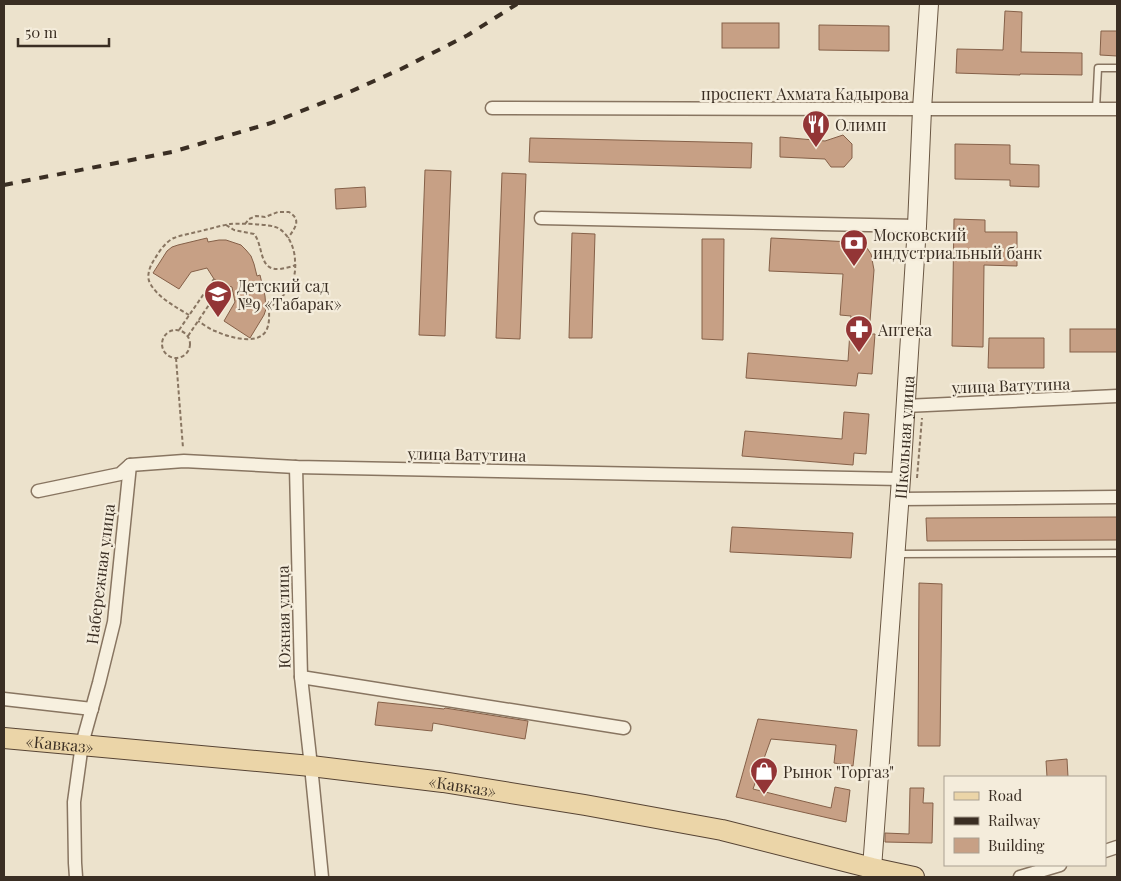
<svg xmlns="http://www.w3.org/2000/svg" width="1121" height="881" font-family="'Playfair Display',serif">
	<rect width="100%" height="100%" fill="#ece2cc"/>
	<g fill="#c7a085" stroke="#856048">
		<polygon points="1005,11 1022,12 1021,52 1082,53 1082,75 1020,74 1020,75 956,73 957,49 1003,50"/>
		<rect x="722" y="23" width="57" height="25"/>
		<polygon points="819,25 889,26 889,51 819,50"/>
		<polygon points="1101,31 1117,31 1117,56 1100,55"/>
		<polygon points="843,135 852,144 852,158 844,167 831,167 825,159 780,157 780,137 825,141"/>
		<polygon points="530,138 752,143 751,168 529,162"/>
		<polygon points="955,144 1010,145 1010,164 1039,165 1039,187 1010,186 1010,180 955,179"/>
		<polygon points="425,170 451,171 445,336 419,335"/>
		<polygon points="502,173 526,174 520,339 496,338"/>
		<polygon points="365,187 366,207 336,209 335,189"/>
		<polygon points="954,219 985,220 985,232 1017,232 1017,266 984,265 983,347 952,346"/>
		<polygon points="572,233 595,234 592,338 569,338"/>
		<polygon points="207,238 208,242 219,240 226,240 241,245 246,250 251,256 254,264 257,276 260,275 265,296 266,309 264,315 250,338 224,321 235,302 232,287 220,283 214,279 207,268 191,272 179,289 153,273 167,251 172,247 178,245"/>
		<polygon points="771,238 852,242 867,248 871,254 874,270 869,334 875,334 872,374 858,373 856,386 746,378 748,353 848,361 851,316 840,315 843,274 769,271"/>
		<polygon points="702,239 724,239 723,340 702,339"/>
		<rect x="1070" y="329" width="47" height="23"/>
		<polygon points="989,338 1044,338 1044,368 988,368"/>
		<polygon points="844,412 869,414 866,454 854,453 853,465 742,456 745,431 842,439"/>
		<polygon points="1117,517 1117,540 927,541 926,518"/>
		<polygon points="732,527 853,533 851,558 730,552"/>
		<polygon points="919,583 942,584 940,746 918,746"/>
		<polygon points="378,702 444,709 445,708 528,721 525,739 433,723 432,731 375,725"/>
		<polygon points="758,719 857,730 853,766 834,763 836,745 771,739 753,789 831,808 835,787 850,790 846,822 736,797"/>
		<polygon points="1067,759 1068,777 1047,777 1046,761"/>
		<polygon points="910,788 924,788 923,803 933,803 932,843 885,842 885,833 909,834"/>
	</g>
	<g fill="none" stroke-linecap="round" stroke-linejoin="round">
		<g stroke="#887561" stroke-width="9">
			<g id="lane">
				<polyline points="1096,109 1098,68 1117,68"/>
				<polyline points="896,554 1117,553"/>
			</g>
		</g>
		<g stroke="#887561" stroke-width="15">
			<g id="street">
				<polyline points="492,108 922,109 1117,109"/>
				<polyline points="541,218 917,226"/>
				<polyline points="905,406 1117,396"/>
				<polyline points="296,467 301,677 311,766 322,877"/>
				<polyline points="38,491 120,474 130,465 184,461 296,467 901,479"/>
				<polyline points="899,499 1117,497"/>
				<polyline points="301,677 624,728"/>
				<polyline points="4,699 92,709"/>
				<polyline points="1105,851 1117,847"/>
				<polyline points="76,877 75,863 74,802 82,744 99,683 114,622 130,465"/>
				<polyline points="1020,877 1060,865"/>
			</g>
		</g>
		<g stroke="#6a5743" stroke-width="20">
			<g id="secondary">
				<path id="s1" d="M872,868L901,479L917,226L922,109L929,4"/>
			</g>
		</g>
		<g stroke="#574434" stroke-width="22">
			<g id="primary">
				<path id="s2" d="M4,738L311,766L443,782L585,805L722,830L872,868L914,877"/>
			</g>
		</g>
		<g stroke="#887561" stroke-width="2" stroke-dasharray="4 2.5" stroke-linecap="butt">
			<path d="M245,224L249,219L256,216L265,217L278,212H289C302,220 295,228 288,238"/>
			<path d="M226,225L234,230L254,234C264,246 258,271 280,269C285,268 291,267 296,265"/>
			<path d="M189,315C176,307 156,297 149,281C147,274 150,266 154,260C159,252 165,242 174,238C181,235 189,234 196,232C207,230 218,226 230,224C239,223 271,224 278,228C289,234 295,249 295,261C297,283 286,295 269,308C269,315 270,324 266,331C257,346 228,337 215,331C209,329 203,324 198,321"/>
			<circle cx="176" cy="344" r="14"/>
			<polyline points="179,330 214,279"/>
			<polyline points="188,336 223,284"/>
			<polyline points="176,358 183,448"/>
			<polyline points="917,478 922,418"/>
		</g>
		<use href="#lane" stroke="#f7f0df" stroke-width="6"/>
		<use href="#street" stroke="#f7f0df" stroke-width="12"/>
		<use href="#secondary" stroke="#f7f0df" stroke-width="18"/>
		<use href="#primary" stroke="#ebd5a8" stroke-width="20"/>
		<polyline stroke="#3a2e23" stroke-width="4" stroke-dasharray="9 9" stroke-linecap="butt" points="4,185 172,152 271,123 345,94 401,69 468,35 517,4"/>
	</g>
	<defs>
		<g id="restaurant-pin" transform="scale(1.4375)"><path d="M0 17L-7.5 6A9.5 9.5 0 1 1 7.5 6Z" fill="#933536" stroke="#f4ecdb"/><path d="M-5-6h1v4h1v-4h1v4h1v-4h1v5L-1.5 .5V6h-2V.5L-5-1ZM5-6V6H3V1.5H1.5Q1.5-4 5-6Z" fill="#fff"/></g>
		<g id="bank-pin" transform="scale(1.4375)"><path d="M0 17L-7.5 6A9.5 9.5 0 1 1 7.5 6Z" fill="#933536" stroke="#f4ecdb"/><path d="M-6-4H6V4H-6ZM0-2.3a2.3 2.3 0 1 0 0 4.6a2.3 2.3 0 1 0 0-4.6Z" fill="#fff"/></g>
		<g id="school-pin" transform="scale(1.4375)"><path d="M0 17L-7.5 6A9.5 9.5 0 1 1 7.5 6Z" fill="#933536" stroke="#f4ecdb"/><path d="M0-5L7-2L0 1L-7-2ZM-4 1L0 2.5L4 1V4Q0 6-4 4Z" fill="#fff"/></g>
		<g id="pharmacy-pin" transform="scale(1.4375)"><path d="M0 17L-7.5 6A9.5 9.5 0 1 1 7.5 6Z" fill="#933536" stroke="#f4ecdb"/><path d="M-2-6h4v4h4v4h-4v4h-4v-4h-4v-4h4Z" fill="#fff"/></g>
		<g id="shop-pin" transform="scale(1.4375)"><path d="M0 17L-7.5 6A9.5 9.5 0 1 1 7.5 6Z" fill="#933536" stroke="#f4ecdb"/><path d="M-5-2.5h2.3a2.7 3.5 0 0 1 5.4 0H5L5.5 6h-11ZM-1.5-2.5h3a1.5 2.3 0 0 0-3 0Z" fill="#fff"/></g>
	</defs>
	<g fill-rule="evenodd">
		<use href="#restaurant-pin" x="816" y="124"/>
		<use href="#bank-pin" x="854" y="243"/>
		<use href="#school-pin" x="218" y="294"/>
		<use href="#pharmacy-pin" x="859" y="329"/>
		<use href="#shop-pin" x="764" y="771"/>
	</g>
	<g text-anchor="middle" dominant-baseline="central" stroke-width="4.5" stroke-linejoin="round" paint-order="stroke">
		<g font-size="16" fill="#3a2e23" stroke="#f4ecdb">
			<text x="805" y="93">проспект Ахмата Кадырова</text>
			<text transform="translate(1011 385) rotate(-2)">улица Ватутина</text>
			<text stroke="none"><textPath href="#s1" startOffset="432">Школьная улица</textPath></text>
			<text transform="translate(467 454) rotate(1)">улица Ватутина</text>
			<text transform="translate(100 574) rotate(-83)">Набережная улица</text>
			<text transform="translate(283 617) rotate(-91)">Южная улица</text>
			<text stroke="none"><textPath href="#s2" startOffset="56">«Кавказ»</textPath></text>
			<text stroke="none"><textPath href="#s2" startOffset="461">«Кавказ»</textPath></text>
		</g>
		<g font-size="16" fill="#3a2e23" stroke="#f4ecdb" text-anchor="start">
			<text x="835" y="124">Олимп</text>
			<text x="873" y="234">Московский<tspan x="873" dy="18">индустриальный банк</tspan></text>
			<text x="237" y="285">Детский сад<tspan x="237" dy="18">№9 «Табарак»</tspan></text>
			<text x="878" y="329">Аптека</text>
			<text x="783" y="771">Рынок "Горгаз"</text>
		</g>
	</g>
	<rect width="1121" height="881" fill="none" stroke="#3a2e23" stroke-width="10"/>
	<rect x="944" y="776" width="162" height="90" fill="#f4ecdb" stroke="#aaa091"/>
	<rect x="954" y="792" width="25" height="8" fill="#ebd5a8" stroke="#aaa091"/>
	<text x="988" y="801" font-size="15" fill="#3a2e23">Road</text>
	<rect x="954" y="817" width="25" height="8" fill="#3a2e23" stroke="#aaa091"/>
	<text x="988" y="826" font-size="15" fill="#3a2e23">Railway</text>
	<rect x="954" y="838" width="25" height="15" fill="#c7a085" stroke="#aaa091"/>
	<text x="988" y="851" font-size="15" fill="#3a2e23">Building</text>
	<path d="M18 38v8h91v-8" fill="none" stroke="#3a2e23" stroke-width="2.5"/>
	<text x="25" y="38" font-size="15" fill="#3a2e23" stroke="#f4ecdb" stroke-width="4" paint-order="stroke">50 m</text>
</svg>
